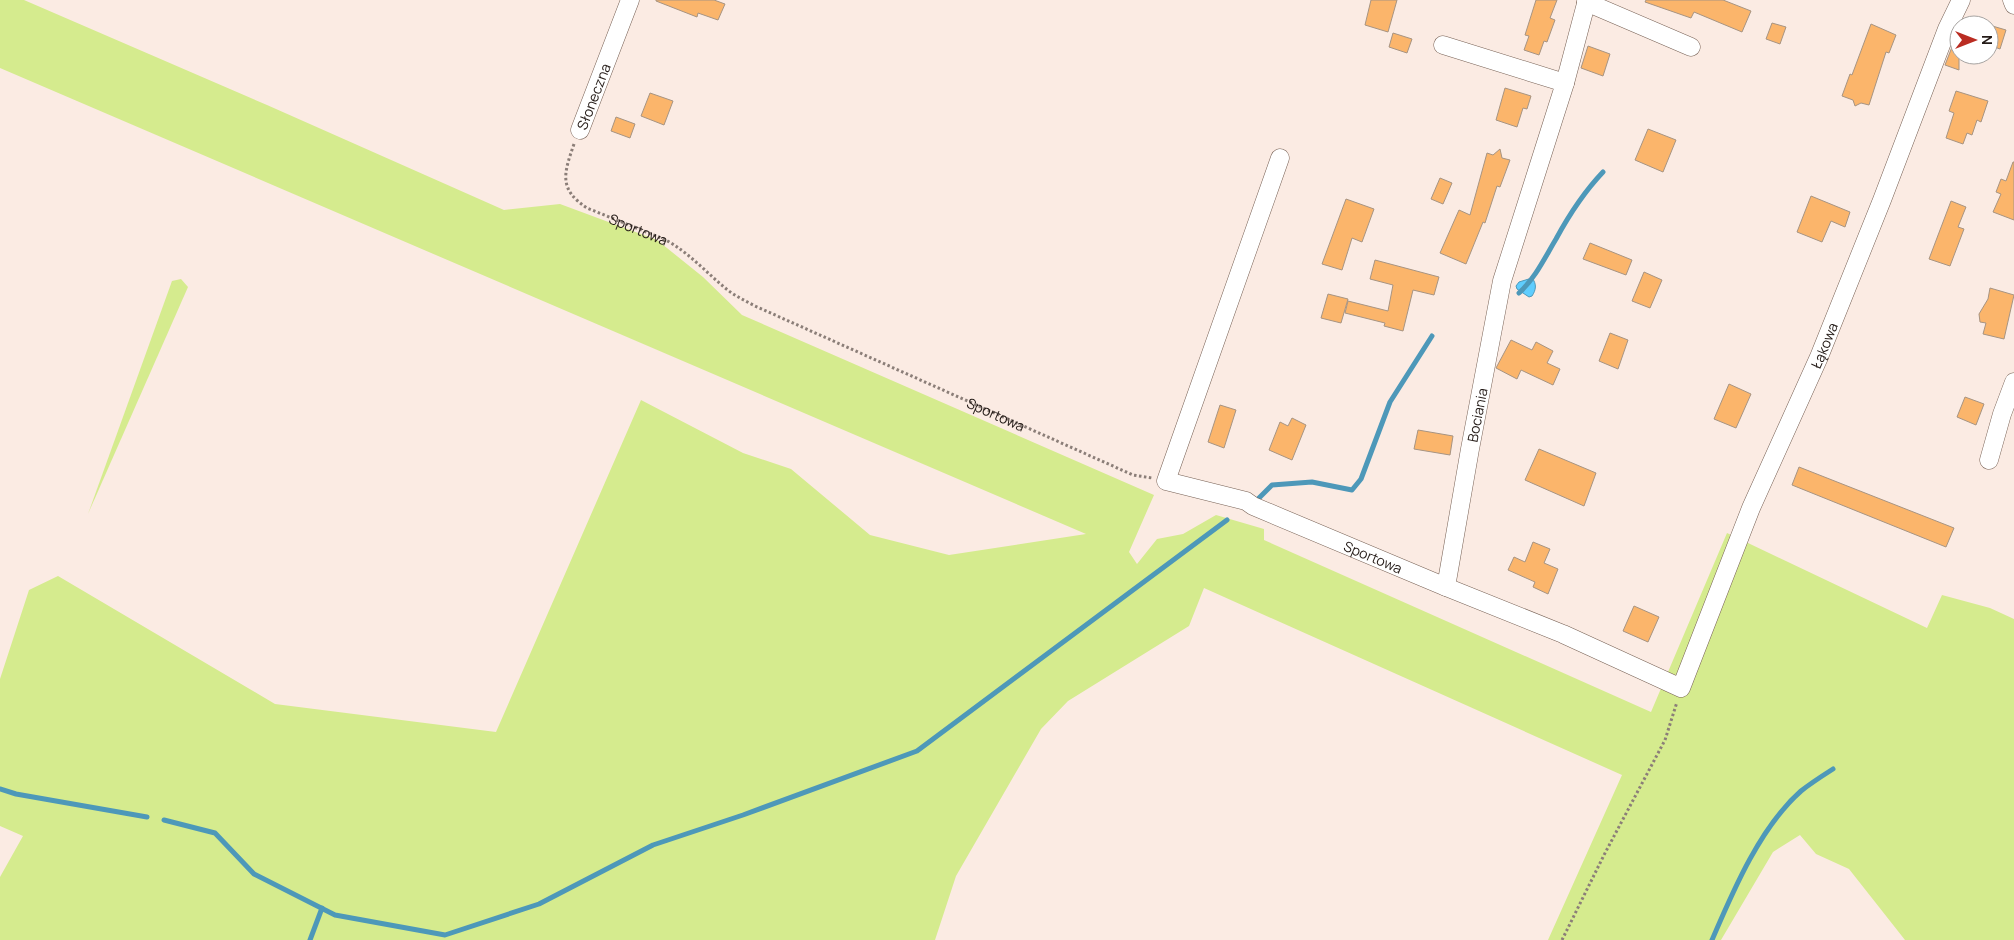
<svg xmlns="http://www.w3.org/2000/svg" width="2014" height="940" font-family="Manrope,sans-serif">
	<rect width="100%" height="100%" fill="#fbebe3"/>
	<g fill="#d5eb8e">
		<polygon points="0,0 24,0 267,105 504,210 560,204 657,240 703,277 742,315 1154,495 1129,552 1137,564 1157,539 1183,534 1216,515 1264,529 1264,540 1651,712 1727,533 1927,628 1942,595 1990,608 2014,619 2014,940 1905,940 1849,869 1816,854 1800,835 1773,852 1721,940 1548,940 1622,775 1204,588 1189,626 1068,701 1041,729 956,876 935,940 0,940 0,877 23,836 0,826 0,679 29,590 58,576 275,704 496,732 641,400 743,453 791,469 870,535 949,555 1086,534 0,68"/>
		<polygon points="181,279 188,287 88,514 172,281"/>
	</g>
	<path fill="#5fcdfe" stroke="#4d98b9" d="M1532,278C1537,284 1536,290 1532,296L1529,297L1517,289L1516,286L1519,282Z"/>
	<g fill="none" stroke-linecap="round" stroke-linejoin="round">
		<g stroke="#4d98b9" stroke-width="5">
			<path d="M1519,293C1536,277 1544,259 1556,239C1569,215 1584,192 1603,172"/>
			<polyline points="1258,499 1272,485 1312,482 1352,490 1361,479 1390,402 1432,336"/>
			<polyline points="0,789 16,794 147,817"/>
			<polyline points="164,820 215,833 254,874 335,915 445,935 539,904 653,845 743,815 917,751 1227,520"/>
			<polyline points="310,940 322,908"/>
			<path d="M1712,940C1733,891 1760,827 1801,791C1811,783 1822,776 1833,769"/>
		</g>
	</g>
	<g fill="#fbb56b" stroke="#a79482">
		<polygon points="656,0 714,0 725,4 718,20 698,13 697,17 656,1"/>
		<polygon points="1371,0 1397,0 1388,32 1365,25"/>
		<polygon points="1536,0 1557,0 1550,18 1555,20 1547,42 1544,41 1539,55 1524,50 1529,36 1525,35"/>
		<polygon points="1646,0 1723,0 1751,11 1742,32 1694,12 1691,18 1645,2"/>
		<polygon points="1772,23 1786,27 1780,44 1766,39"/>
		<polygon points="1871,24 1896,35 1889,53 1886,52 1869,105 1861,103 1855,106 1853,100 1842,96 1850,74 1852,75"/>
		<polygon points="1989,25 2006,30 2000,49 1989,45"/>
		<polygon points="1959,29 1959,70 1945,65"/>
		<polygon points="1393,33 1412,39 1407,53 1389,47"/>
		<polygon points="1588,46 1610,54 1603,76 1581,68"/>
		<polygon points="1505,88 1531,96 1527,109 1523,108 1517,127 1496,120"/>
		<polygon points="1956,91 1988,101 1981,122 1977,120 1972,135 1967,133 1963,144 1946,138 1954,113 1949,111"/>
		<polygon points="650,93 673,101 664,125 641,116"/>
		<polygon points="616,117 635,124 630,138 611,131"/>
		<polygon points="1648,129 1676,140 1663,172 1635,160"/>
		<polygon points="1500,149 1502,158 1510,160 1500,187 1497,186 1485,223 1483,222 1466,264 1440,253 1459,210 1470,215 1487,153 1493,155"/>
		<polygon points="2013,162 2014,162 2014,220 1993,212 2001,194 1996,192 2001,179 2006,181"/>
		<polygon points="1440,178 1452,183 1443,204 1431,199"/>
		<polygon points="1811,196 1850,212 1845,227 1831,221 1822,242 1797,232"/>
		<polygon points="1346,199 1374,209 1362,242 1352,238 1342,270 1322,264"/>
		<polygon points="1951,201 1966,207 1958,227 1964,229 1950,266 1929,259"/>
		<polygon points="1590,243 1632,260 1626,275 1583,259"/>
		<polygon points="1375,260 1439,277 1434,295 1413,290 1403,331 1384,326 1385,323 1345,313 1348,301 1388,311 1393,285 1370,279"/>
		<polygon points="1644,272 1662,280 1650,308 1632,301"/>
		<polygon points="1990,288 2014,295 2004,339 1983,334 1986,323 1980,322 1979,314 1988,299"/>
		<polygon points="1328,294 1348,299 1341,323 1321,318"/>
		<polygon points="1610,333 1628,340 1618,369 1599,361"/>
		<polygon points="1511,340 1532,350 1536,342 1553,351 1547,363 1560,369 1553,385 1521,370 1517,379 1496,368"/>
		<polygon points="1729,384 1751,394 1736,428 1714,419"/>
		<polygon points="1965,397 1984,404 1976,425 1957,417"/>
		<polygon points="1220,405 1236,410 1224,448 1208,442"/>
		<polygon points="1292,418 1306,425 1292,460 1269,450 1280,422 1288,426"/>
		<polygon points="1418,430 1453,436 1450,455 1414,449"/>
		<polygon points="1539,449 1596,473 1584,506 1525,480"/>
		<polygon points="1799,467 1954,528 1946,547 1792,485"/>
		<polygon points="1533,542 1550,549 1544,563 1558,569 1548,594 1533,587 1535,582 1508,570 1514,557 1525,562"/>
		<polygon points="1634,606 1659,617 1648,642 1623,631"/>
	</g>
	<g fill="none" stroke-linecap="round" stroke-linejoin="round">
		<g stroke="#776155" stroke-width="19">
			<g id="minor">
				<path id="s2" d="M1587,0L1565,83L1502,281L1470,449L1446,587L1563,634L1681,688L1751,508L1819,357L1882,200L1947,29L1961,0"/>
				<polyline points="2012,0 2014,5"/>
				<polyline points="1586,2 1691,47"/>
				<polyline points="1443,45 1565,83"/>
				<path id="s3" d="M580,130L630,0"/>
				<path id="s4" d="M1280,158L1166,481L1246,501L1253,506L1446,587"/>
				<polyline points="1989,460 2002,414 2014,382"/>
			</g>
		</g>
		<g stroke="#8b7e78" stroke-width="3" stroke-dasharray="2.5 2.5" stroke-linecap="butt">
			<path id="s1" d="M574,144C564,173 558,189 587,208L666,240C689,253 705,271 724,287C733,295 744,300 755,306L1133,475L1152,478"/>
			<polyline points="1562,940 1604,855 1665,740 1677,702"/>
		</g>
		<use href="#minor" stroke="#fff" stroke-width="18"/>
	</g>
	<g text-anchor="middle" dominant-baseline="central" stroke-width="4" stroke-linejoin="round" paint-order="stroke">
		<g font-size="14" fill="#241b17" stroke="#fff">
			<text stroke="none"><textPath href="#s3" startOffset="36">Słoneczna</textPath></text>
			<text stroke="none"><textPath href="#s1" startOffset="129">Sportowa</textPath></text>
			<text stroke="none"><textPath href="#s2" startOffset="1232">Łąkowa</textPath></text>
			<text stroke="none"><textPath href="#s1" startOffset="534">Sportowa</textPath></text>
			<text transform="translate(1477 415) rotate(-79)">Bociania</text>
			<text stroke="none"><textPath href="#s4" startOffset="564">Sportowa</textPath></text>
		</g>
	</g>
	<g transform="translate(1974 40) rotate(90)"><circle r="24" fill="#ffffff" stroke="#a7a4a2"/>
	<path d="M0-4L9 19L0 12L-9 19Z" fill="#ba2c22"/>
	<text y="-8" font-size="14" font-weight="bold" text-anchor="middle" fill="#241b17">N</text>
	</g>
</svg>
